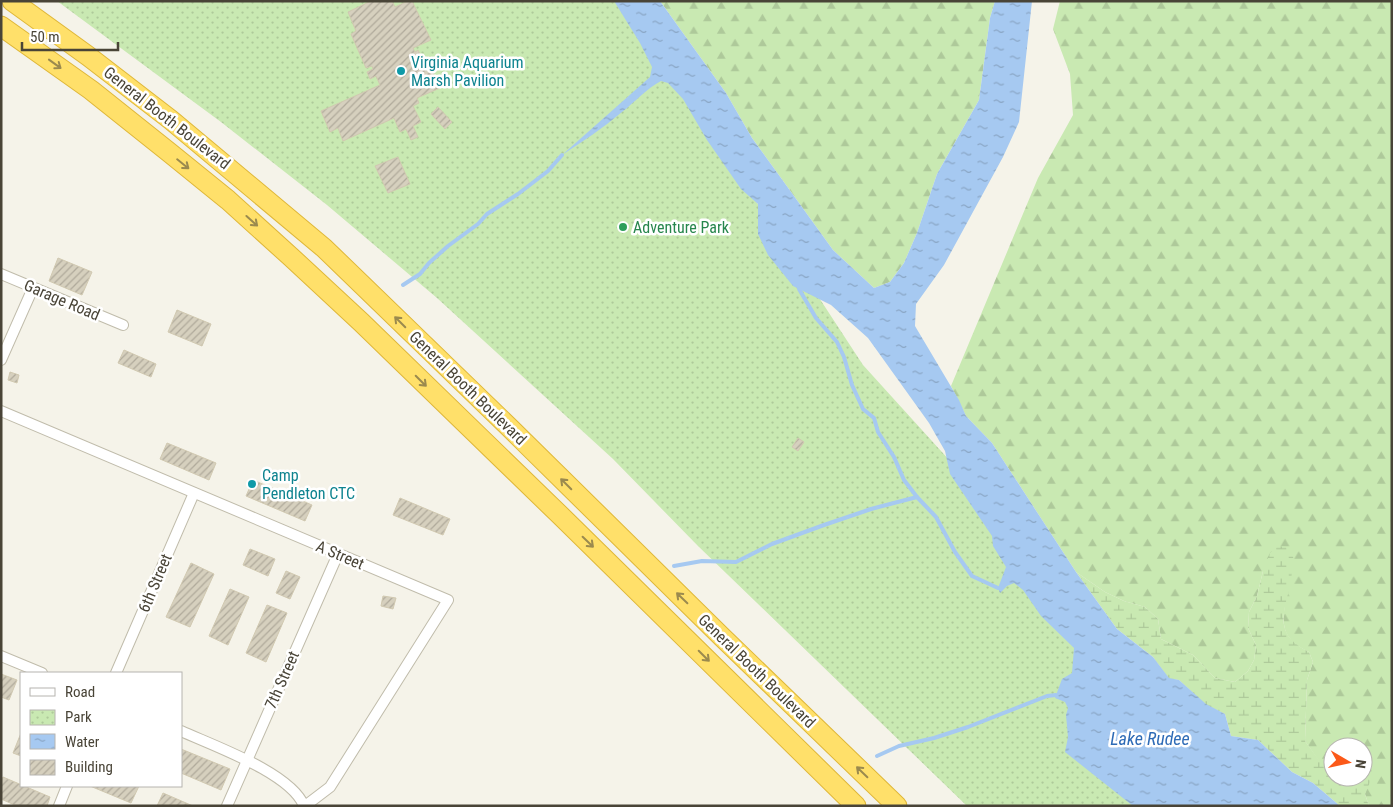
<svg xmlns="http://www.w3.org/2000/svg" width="1393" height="807" font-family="'Roboto Condensed',sans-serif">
	<defs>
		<pattern id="forest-firs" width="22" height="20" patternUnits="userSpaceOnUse" patternTransform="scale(1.25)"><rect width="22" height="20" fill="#c9e9b2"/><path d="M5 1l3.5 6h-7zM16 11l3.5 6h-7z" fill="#aec99a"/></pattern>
		<pattern id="wetland-marsh" width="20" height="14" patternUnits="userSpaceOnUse" patternTransform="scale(1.25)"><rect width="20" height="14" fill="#c9e9b2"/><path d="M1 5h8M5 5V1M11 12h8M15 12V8" fill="none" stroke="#aec99a"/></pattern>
		<pattern id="park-dots" width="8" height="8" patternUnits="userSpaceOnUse" patternTransform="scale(1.25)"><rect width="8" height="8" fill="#c9e9b2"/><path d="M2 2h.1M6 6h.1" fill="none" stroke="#aec99a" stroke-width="1.8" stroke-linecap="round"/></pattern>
		<pattern id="water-ripples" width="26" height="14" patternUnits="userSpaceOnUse" patternTransform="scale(1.25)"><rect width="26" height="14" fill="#a6c9f1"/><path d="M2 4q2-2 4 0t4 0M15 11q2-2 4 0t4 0" fill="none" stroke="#89a5c4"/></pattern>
		<pattern id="building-hatch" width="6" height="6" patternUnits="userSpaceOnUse" patternTransform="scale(1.25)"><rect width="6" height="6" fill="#d6d0be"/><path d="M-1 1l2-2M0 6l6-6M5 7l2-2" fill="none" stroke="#b0aa9b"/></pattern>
	</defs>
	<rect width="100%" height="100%" fill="#f5f3e9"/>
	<g fill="url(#forest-firs)">
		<polygon points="660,1 995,1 990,18 979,100 937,174 917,233 904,263 890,282 874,288 833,250 752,138 726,93"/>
		<path d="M1060,1H1392V806H1369L1365,794L1368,773L1363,771V747H1333V766L1319,761L1305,741L1307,680L1313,662L1309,652C1282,639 1281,626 1286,598L1263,571L1257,596L1249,612L1248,628L1256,645L1254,660L1248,671L1235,682L1215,678L1193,655L1161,639L1158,619L1145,607L1124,601L1105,592L1076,572L992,443L966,416L951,386L1038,178L1073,115L1070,74L1053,29Z"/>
	</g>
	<path fill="url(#wetland-marsh)" d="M1278,546L1286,547C1288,550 1292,554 1293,557C1295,561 1293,568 1292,572C1289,607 1267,631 1309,652L1313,662L1307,680L1305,741L1319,760L1333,766V777H1363V771L1368,772L1370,782L1365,794L1369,806H1340L1313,783L1292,772L1258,740L1231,736L1225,714L1206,705L1179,680L1169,679L1153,657L1117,629L1076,572L1105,592L1124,601L1145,607L1158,619L1161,639L1193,655L1215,678L1235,682L1248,671L1254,660L1256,645L1248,628L1249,612L1257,596L1263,571L1270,553Z"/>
	<polygon fill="url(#park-dots)" points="57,1 625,1 863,365 1263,806 967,806 698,546 613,459 437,298 327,205 221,122"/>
	<path fill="url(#water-ripples)" d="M614,1H660L726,93L752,138L833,250L874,288L890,282L904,263L917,233L937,174L979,100L990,18L995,1H1032L1019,122L1003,157L944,265L916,304L915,326L959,400L966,416L992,443L1076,572L1117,629L1153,657L1169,678L1179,680L1206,704L1225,714L1231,736L1258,740L1292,772L1313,783L1340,806H1133L1065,752L1068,737L1066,715L1068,708L1065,702L1055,698L1062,679L1072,673L1074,648L1041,616L1023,590L1014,583L1007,586L1000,593L998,588L1006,567L993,546L992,536L950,474L945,451L929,423L868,338L831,305L793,286L768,255L758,234V204L741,189L707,140L683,99L668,83L661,81C646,89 635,102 622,112C603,128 582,142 562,155L650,77L652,67L640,43Z"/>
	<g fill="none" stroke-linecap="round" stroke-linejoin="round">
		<g stroke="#a6c9f1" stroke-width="4">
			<polyline points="403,285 420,274 429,263 448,246 478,224 487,214 518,194 548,171 562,155"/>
			<polyline points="799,289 816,318 837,342 844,357 852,385 863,409 874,418 878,432 894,457 904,480 917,497"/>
			<polyline points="674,566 702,561 736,562 772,544 824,525 871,509 917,497 936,517 955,552 972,576 998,588"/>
			<polyline points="877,756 899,746 934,738 968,727 1047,696 1056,695"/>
		</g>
	</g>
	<g fill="url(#building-hatch)" stroke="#d1c9b1">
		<polygon points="371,1 392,1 395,7 408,1 412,1 431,40 413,48 415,52 418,50 421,56 417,57 419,61 426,58 440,88 417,98 419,103 413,106 421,122 413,126 418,137 411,140 406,129 400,132 394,118 343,141 338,128 330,132 321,111 380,85 376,76 370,79 367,72 373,69 372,66 366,68 351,34 356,31 348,12"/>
		<polygon points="438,107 452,122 445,129 431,114"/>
		<polygon points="398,157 410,184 388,193 375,166"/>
		<polygon points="58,258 92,272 82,295 49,281"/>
		<polygon points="177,310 211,324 202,346 168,332"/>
		<polygon points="124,350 156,364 151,377 118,363"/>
		<polygon points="10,372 19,375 17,383 8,380"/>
		<polygon points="798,438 804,442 798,451 792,447"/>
		<polygon points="167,443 216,463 209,480 160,459"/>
		<polygon points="253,480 312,505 305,521 246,496"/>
		<polygon points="400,498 450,519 443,535 393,515"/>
		<polygon points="250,549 275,559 268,576 243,565"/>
		<polygon points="191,563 214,574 190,627 166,617"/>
		<polygon points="286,571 300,577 290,599 276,593"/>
		<polygon points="230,589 249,597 228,645 209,636"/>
		<polygon points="383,596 396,598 393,609 381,606"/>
		<polygon points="267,605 287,613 266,662 246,653"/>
		<polygon points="1,674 17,680 9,700 1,697"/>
		<polygon points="21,733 21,756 13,753"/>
		<polygon points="181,749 230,769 221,790 181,773"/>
		<polygon points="3,777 50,797 47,806 17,806 1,799 1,782"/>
		<polygon points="90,786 139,786 131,803"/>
		<polygon points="163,793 193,806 157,806"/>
	</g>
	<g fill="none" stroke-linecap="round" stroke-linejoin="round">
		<g stroke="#c0bcab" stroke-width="12">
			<g id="street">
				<polyline points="1,274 123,325"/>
				<polyline points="1,360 33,288"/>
				<polyline points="1,411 448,600 330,787 305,806"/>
				<polyline points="1,656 42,673"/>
				<polyline points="116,673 194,493"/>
				<path d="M181,731C214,746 291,773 304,806"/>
				<polyline points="59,806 67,786"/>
				<polyline points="227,806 338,554"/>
			</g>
		</g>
		<g stroke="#dfb739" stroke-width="21">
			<g id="highway">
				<polyline points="12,1 88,56 171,120 324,248 511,429 722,637 897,806"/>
				<polyline points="1,26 91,90 170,153 228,200 291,257 361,322 562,517 856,806"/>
			</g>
		</g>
		<use href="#street" stroke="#fff" stroke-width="10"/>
		<use href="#highway" stroke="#ffe06a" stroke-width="19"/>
	</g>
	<defs><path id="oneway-shaft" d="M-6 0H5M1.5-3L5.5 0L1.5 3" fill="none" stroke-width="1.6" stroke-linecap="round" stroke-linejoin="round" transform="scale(1.25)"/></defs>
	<g stroke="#9b8a4e">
		<use href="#oneway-shaft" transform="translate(55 64) rotate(36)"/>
		<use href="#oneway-shaft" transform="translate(183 164) rotate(39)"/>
		<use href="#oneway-shaft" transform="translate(252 221) rotate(42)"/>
		<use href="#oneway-shaft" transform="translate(400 322) rotate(-135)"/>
		<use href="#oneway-shaft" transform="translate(421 381) rotate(45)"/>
		<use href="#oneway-shaft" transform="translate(566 484) rotate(-135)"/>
		<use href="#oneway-shaft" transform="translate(588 542) rotate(44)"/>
		<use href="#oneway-shaft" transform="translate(682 598) rotate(-136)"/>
		<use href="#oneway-shaft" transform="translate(704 656) rotate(45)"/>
		<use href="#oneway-shaft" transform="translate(862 772) rotate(-136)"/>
	</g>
	<g fill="#0f9aa8" stroke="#fff" stroke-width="2">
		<circle cx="401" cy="71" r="5"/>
		<circle cx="252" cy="484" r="5"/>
	</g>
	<circle fill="#2e9e5b" stroke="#fff" stroke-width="2" cx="623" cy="227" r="5"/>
	<g text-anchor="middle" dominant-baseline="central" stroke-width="5" stroke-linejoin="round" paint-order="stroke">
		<g font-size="16" fill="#0d838f" stroke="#fff" text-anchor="start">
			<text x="411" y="62">Virginia Aquarium<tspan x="411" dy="18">Marsh Pavilion</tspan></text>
			<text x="262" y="475">Camp<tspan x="262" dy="18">Pendleton CTC</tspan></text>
		</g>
		<g font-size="16" fill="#494437" stroke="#fff">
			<text transform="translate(167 118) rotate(38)">General Booth Boulevard</text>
			<text transform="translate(62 300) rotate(23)">Garage Road</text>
			<text transform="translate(468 388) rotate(44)">General Booth Boulevard</text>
			<text transform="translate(340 555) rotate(23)">A Street</text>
			<text transform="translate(155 583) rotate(-67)">6th Street</text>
			<text transform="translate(757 671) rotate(44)">General Booth Boulevard</text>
			<text transform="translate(282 680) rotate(-66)">7th Street</text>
		</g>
		<g font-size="16" fill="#27864d" stroke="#fff" text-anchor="start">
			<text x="633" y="227">Adventure Park</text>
		</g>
		<g font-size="18" font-style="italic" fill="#2e6bb6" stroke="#fff">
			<text x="1150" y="738">Lake Rudee</text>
		</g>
	</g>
	<rect width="1393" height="807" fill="none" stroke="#494437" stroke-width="5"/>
	<rect x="20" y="672" width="162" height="115" fill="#ffffff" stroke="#b6b4af"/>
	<rect x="30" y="688" width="25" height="8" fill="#ffffff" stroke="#b6b4af"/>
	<text x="65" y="697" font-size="15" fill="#494437">Road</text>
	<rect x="30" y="710" width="25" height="15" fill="url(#park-dots)" stroke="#b6b4af"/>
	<text x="65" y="722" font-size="15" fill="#494437">Park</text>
	<rect x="30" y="734" width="25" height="15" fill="url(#water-ripples)" stroke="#b6b4af"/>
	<text x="65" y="747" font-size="15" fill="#494437">Water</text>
	<rect x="30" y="760" width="25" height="15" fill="url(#building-hatch)" stroke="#b6b4af"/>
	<text x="65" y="772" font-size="15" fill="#494437">Building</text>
	<g transform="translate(1348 762) rotate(99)"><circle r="24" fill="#ffffff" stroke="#b6b4af"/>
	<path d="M0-4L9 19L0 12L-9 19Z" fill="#fb5919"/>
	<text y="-8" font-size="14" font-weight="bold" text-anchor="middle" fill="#494437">N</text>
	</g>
	<path d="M22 42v8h96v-8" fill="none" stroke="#494437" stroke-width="2.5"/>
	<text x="30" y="42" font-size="15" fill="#494437" stroke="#ffffff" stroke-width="4" paint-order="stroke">50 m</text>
</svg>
